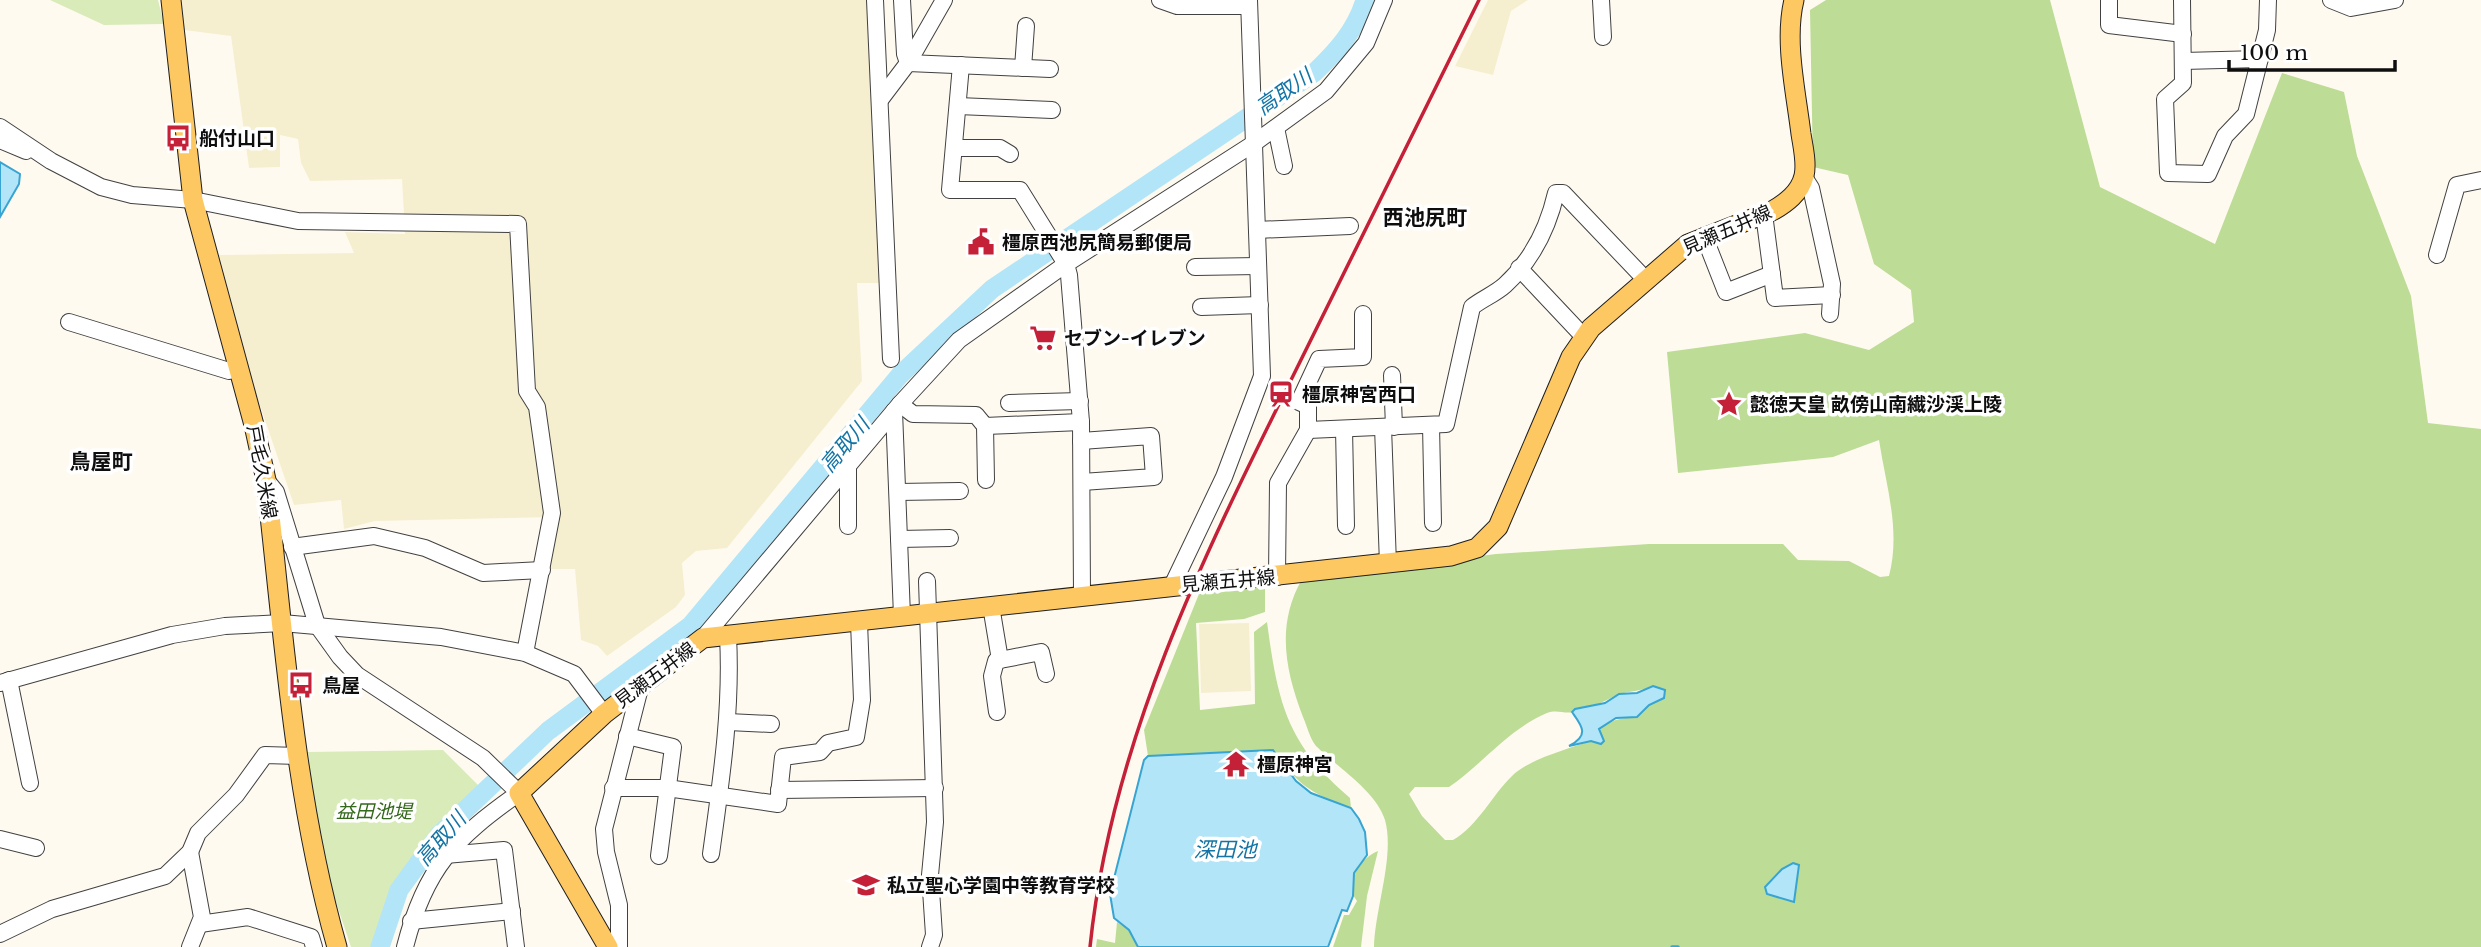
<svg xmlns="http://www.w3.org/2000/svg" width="2481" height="947" font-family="'Libre Baskerville','Noto Sans JP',serif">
	<rect width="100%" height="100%" fill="#fffaf0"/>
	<g fill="#f6efcf">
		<polygon points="182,0 873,0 887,283 857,283 862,381 727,548 696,551 682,563 685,595 676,607 607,656 598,646 581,640 575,569 548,569 557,517 375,521 344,529 341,500 294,505 253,385 219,255 354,253 345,232 405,234 402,179 310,181 301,163 298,139 280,135 280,167 249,168 231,36 184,30"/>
		<polygon points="1488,0 1528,0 1511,11 1493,75 1455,66"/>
		<polygon points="1249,623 1251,691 1201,693 1199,624"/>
	</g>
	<g fill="#d8ebb8">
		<polygon points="50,0 158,0 164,24 104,25"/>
		<polygon points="443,750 479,786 411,860 393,889 371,947 351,947 317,845 308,752"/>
	</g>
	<g fill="#bddc96" fill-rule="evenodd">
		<path d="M1826,0H2050L2100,187L2215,244L2282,73L2344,92L2357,156L2411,296L2428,423L2481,429V947H1374C1375,908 1395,856 1385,820C1376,791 1337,767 1316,746C1310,739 1307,726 1303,717C1285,670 1276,625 1302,579L1496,554L1649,544H1783L1798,560L1849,561L1880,577L1889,576C1901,530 1886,486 1879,440L1833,457L1678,473L1667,352L1805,333L1869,350L1914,322L1911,290L1874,264L1848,175L1813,167L1810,10ZM1653,686L1664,698L1649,705L1637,717C1615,718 1603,722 1591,741C1570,748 1527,760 1512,776C1492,795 1478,826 1453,840H1445L1422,816L1409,794L1415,787H1449C1483,764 1507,730 1547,713C1557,709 1564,714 1573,712C1588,709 1603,702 1617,695C1628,691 1642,691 1653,686Z"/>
		<path d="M1258,585L1265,589V612L1244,619L1196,623L1200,710L1255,704L1254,632L1267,622C1278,703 1286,743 1350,798L1351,808C1309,792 1300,787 1273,750L1148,756L1144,730L1201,589Z"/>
		<path d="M1378,851L1367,896L1361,947H1333L1344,915H1349L1357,901C1343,883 1360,858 1378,851Z"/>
		<polygon points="1117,922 1129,930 1138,947 1096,947 1097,939 1115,943"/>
	</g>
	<g fill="#b2e5f8" stroke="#37a4d2" stroke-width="2">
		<polygon points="0,162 20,174 19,184 0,217"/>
		<path d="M1653,686L1665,690L1664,698L1649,705L1637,717L1616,718L1599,729L1604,741L1601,744L1591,741L1569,746C1590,735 1582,726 1572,712L1575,709L1605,703L1619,694L1637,693Z"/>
		<polygon points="1273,750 1296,781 1311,793 1351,808 1359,819 1365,832 1367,855 1354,873 1353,896 1347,911 1342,910 1328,947 1138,947 1129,930 1114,918 1110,894 1144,760 1148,756"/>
		<polygon points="1793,863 1799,865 1794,902 1767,894 1765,887 1782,869"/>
	</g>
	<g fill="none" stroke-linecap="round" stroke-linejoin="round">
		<polyline stroke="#37a4d2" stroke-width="3.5" points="1672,947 1678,947"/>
		<path stroke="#b2e5f8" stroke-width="19" d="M380,947L399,890L439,835L548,731L690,626L900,375L992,289L1315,72C1337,51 1356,30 1365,0"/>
		<g stroke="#414141" stroke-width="18">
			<g id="minor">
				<polyline points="875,0 891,359"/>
				<polyline points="902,0 905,54 908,63"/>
				<polyline points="1160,0 1177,6 1249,6"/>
				<polyline points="1601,0 1603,37"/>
				<polyline points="2109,0 2109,25 2183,34"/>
				<polyline points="2182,0 2183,83 2165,99 2168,173 2208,174 2225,136 2246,114 2267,30 2268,0"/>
				<polyline points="2331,0 2351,8 2395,0"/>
				<polyline points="2183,61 2260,59"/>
				<polyline points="908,63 1050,69"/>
				<polyline points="961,65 950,190 1020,190 1066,264 1069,275 1081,422 1082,595"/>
				<polyline points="1023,68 1026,26"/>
				<polyline points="880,100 908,63 944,0"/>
				<polyline points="958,106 1052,110"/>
				<polyline points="0,127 51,161 101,187 132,195 193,200 298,221 518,224 527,391 537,407 552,513 525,653"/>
				<polyline points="1276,128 1284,166"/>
				<polyline points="0,140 26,151"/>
				<polyline points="955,148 1000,148 1010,154"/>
				<polyline points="1804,177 1811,188 1832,284 1830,314"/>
				<polyline points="1764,214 1775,298 1832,295"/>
				<polyline points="1257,230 1350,226"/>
				<polyline points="1704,236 1726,292 1772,274"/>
				<polyline points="2437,255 2457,185 2481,180"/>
				<polyline points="1195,267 1258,266"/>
				<polyline points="1519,268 1584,337"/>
				<polyline points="1201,307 1260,305"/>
				<polyline points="69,322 229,371 239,369"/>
				<polyline points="1392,375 1394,427"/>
				<polyline points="1009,403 1080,401"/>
				<polyline points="900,404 913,414 976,415 985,426 1081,422"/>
				<polyline points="894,411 902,616"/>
				<polyline points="1431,425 1433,523"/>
				<polyline points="985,426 986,480"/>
				<polyline points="1383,427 1388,564"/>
				<polyline points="1344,429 1346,526"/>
				<path d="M1308,430L1446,424L1472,307C1482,299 1495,294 1505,285C1532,260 1548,228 1556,193H1563L1645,279"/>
				<polyline points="1081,441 1151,436 1154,477 1082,482"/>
				<polyline points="848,467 848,526"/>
				<path d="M267,481L276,492L317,625L340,657L357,675L483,758L519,793C454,839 425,868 405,947"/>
				<polyline points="898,492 960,491"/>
				<polyline points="899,539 950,538"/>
				<polyline points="292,547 374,536 425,548 483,573 542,570"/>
				<polyline points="1277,577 1278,483 1308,430 1308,406 1299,402 1319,359 1363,357 1363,314"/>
				<polyline points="927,581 935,822 930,875 934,935 930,947"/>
				<polyline points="1172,586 1224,477 1262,376 1249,0"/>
				<polyline points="991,606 1000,660 996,661 992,676 997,712"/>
				<polyline points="703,638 900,404 959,340 1066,264 1253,144 1326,91 1366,43 1384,0"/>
				<polyline points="1000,660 1041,652 1046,674"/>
				<polyline points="9,680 30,783"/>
				<polyline points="0,683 172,635 225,626 282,623 441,637 525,653 574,674 604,714"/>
				<polyline points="728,722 771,724"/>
				<polyline points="627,736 673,747 659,856"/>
				<polyline points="613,788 667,788 778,804 783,757 820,752 828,743 856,737 862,700 859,622"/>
				<polyline points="779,790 935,788"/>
				<polyline points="0,839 36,848"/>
				<polyline points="190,852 202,917 190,947"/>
				<path d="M711,854C721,781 732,710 728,636"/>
				<polyline points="445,855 504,850 516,947"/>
				<polyline points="411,921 512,911"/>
				<polyline points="200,924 248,917 311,937 314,947"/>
				<polyline points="0,934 52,909 165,876 190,852 198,833 236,795 265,755 298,756"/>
				<polyline points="619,947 619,905 606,852 604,829 641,684"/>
			</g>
		</g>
		<g stroke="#1f1f1f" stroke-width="21">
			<g id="major">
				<path d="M171,0L193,200L254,425L266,480C284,636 294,796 337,947"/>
				<path d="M608,947L519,793L604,714L703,638L1451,556L1477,548L1498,527L1571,357L1591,328L1688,244L1772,211C1786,203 1800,193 1804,176C1807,163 1803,147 1801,134C1796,92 1784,41 1794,0"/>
			</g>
		</g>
		<use href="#minor" stroke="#fff" stroke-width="16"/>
		<use href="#major" stroke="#fdc762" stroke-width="19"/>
		<path stroke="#c42139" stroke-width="3.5" d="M1090,947C1111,743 1202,559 1292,378C1354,252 1417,126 1479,0"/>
	</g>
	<defs>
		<g id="bus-bare" transform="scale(2.1)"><path d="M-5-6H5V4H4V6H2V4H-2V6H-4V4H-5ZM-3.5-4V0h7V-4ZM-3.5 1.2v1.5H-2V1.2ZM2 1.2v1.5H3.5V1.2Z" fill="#c42139" stroke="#fff" stroke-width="2.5" paint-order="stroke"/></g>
		<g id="civic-bare" transform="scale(2.1)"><path d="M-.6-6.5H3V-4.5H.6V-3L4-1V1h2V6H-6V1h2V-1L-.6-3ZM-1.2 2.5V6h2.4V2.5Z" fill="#c42139" stroke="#fff" stroke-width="2.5" paint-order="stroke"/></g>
		<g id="supermarket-bare" transform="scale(2.1)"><path d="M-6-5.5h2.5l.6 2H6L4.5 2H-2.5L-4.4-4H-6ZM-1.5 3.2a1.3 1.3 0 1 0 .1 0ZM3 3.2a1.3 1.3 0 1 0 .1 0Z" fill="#c42139" stroke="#fff" stroke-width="2.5" paint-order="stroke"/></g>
		<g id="station-bare" transform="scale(2.1)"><path d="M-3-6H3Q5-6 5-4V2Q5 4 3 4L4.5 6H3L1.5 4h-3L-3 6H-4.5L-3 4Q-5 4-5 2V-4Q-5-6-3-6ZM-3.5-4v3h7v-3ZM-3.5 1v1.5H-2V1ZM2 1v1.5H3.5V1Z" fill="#c42139" stroke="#fff" stroke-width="2.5" paint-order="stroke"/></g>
		<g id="sight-bare" transform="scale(2.1)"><path d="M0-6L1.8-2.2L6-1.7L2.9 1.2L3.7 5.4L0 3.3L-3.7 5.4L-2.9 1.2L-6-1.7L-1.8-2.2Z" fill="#c42139" stroke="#fff" stroke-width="2.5" paint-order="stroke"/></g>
		<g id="temple-bare" transform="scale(2.1)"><path d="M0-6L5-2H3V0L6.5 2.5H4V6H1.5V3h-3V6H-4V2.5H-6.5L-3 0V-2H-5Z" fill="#c42139" stroke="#fff" stroke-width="2.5" paint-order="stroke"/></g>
		<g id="school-bare" transform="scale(2.1)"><path d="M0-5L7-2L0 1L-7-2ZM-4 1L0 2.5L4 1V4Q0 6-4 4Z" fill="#c42139" stroke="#fff" stroke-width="2.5" paint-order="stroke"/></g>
	</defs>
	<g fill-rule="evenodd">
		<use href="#bus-bare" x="178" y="138"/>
		<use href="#civic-bare" x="981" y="242"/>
		<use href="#supermarket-bare" x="1043" y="338"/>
		<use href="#station-bare" x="1281" y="394"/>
		<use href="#sight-bare" x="1729" y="404"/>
		<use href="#bus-bare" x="301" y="685"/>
		<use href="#temple-bare" x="1236" y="764"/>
		<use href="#school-bare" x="866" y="885"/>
	</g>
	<g text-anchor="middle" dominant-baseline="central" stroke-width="7" stroke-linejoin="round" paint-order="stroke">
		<g font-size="19" font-weight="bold" fill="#0e0e0e" stroke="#fff" text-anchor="start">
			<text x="199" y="138">船付山口</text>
			<text x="1002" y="242">橿原西池尻簡易郵便局</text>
			<text x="1064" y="338">セブン-イレブン</text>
			<text x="1302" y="394">橿原神宮西口</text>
			<text x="1750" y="404">懿徳天皇 畝傍山南繊沙渓上陵</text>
			<text x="322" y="685">鳥屋</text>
			<text x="1257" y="764">橿原神宮</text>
			<text x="887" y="885">私立聖心学園中等教育学校</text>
		</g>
		<g font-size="19" fill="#0e0e0e" stroke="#fff">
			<text transform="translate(1727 230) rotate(-24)">見瀬五井線</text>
			<text transform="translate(262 472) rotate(80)">戸毛久米線</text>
			<text transform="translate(1228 581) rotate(-5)">見瀬五井線</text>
			<text transform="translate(655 675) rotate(-37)">見瀬五井線</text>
		</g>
		<g font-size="19" font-style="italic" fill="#34691c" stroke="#fff">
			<text x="374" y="811">益田池堤</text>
		</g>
		<g font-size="21" font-style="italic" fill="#1374a5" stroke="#fff">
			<text transform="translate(1284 92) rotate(-35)">高取川</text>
			<text transform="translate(845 445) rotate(-50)">高取川</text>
			<text transform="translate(441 839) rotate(-49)">高取川</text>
			<text x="1225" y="850">深田池</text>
		</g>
		<g font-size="21" font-weight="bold" fill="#0e0e0e" stroke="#fff">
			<text x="1425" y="218">西池尻町</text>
			<text x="101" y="462">鳥屋町</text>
		</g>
	</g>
	<path d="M2229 60v10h166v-10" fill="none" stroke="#0e0e0e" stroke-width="3.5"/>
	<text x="2240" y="60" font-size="21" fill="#0e0e0e" stroke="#ffffff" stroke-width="5" paint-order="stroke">100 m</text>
</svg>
